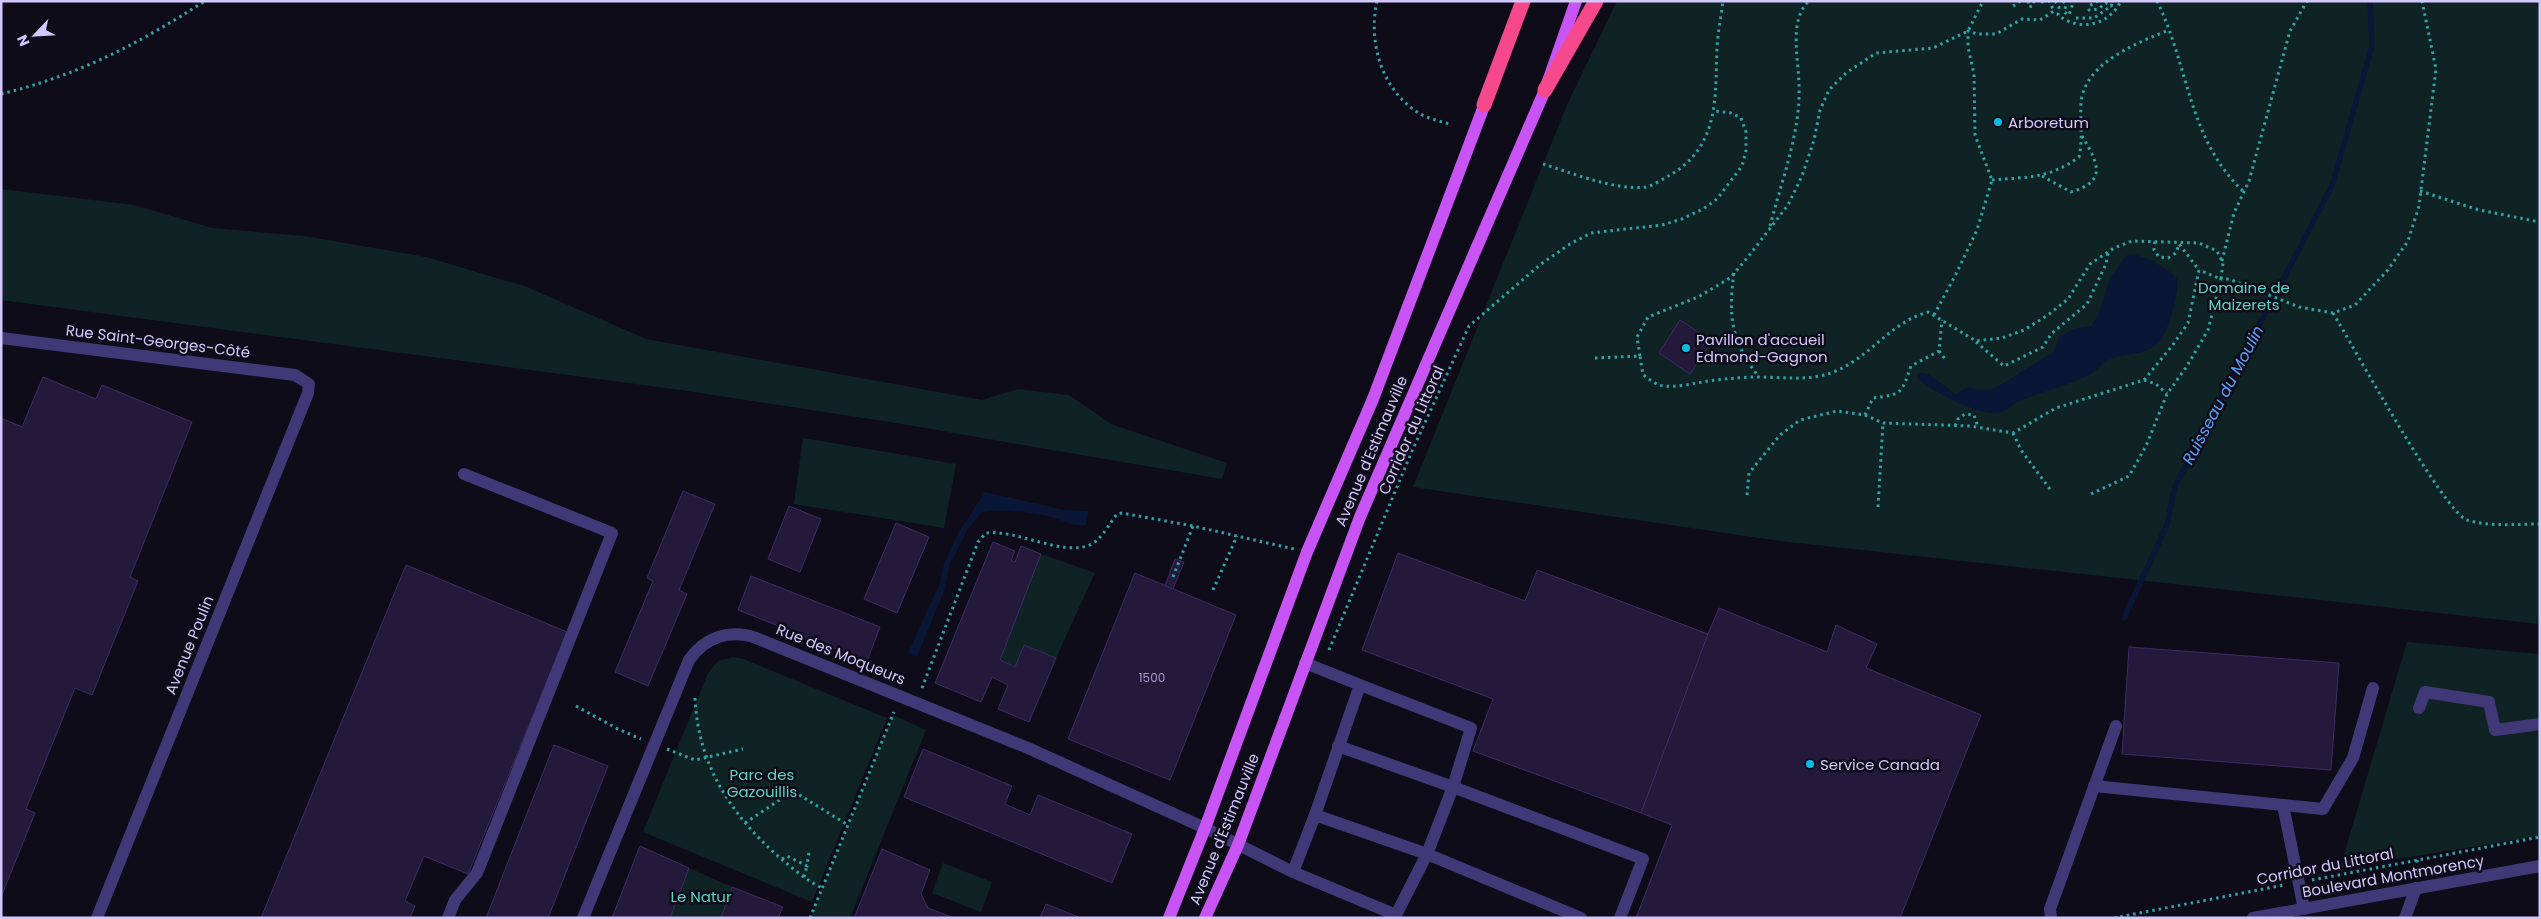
<svg xmlns="http://www.w3.org/2000/svg" width="2541" height="919" font-family="Poppins,sans-serif">
	<rect width="100%" height="100%" fill="#0f0c1a"/>
	<g fill="#0f2324">
		<polygon points="1617,1 2540,1 2540,624 1780,541 1413,487 1567,105"/>
		<polygon points="1,189 134,205 212,228 304,236 426,257 527,287 646,339 982,400 1018,389 1069,395 1111,424 1227,463 1222,479 890,422 681,390 1,300"/>
		<polygon points="803,438 956,464 944,528 794,504"/>
		<polygon points="1041,554 1095,573 1056,658 1024,645 1015,667 1000,660"/>
		<polygon points="2407,642 2540,654 2540,836 2340,868"/>
		<polygon points="733,657 743,659 887,718 812,902 643,832 708,673 718,661"/>
		<polygon points="893,715 926,730 850,918 810,918"/>
		<polygon points="943,863 992,882 981,912 932,893"/>
		<polygon points="689,868 732,887 721,918 670,918"/>
	</g>
	<g fill="#0a1635">
		<path d="M2134,254C2149,260 2167,266 2177,279C2179,294 2169,332 2158,343C2145,356 2126,353 2111,359C2103,362 2097,371 2089,375C2067,386 2041,392 2018,402C2012,405 2005,413 1999,413C1978,416 1931,391 1916,377L1920,373L1928,374L1956,394L1967,387L1980,390L1994,389L2055,351L2058,338C2069,330 2078,327 2091,326L2098,316L2110,278L2127,255Z"/>
		<path d="M985,492L1064,510L1089,511L1086,525C1074,526 1067,522 1055,518C1039,513 997,507 981,513L967,530L950,564L944,591L917,657L908,653L940,583L944,564L959,532Z"/>
	</g>
	<g fill="none" stroke-linecap="round" stroke-linejoin="round">
		<polyline stroke="#0a1635" stroke-width="5.5" points="2124,618 2167,525 2175,486 2332,186 2372,46 2370,1"/>
	</g>
	<g fill="#23193a" stroke="#3c2c65">
		<polygon points="1680,320 1712,341 1690,374 1659,353"/>
		<polygon points="43,377 96,399 102,385 192,422 130,577 138,581 92,695 75,688 26,809 35,813 1,897 1,418 22,427"/>
		<polygon points="683,491 715,504 679,590 687,594 648,686 615,672 653,581 647,578"/>
		<polygon points="789,506 821,519 800,572 768,559"/>
		<polygon points="896,523 929,537 897,613 864,599"/>
		<polygon points="993,542 1015,551 1011,560 1015,562 1021,546 1041,554 1000,660 1015,667 1024,645 1056,658 1029,722 998,709 1008,685 992,677 981,702 935,683"/>
		<polygon points="1398,553 1525,601 1537,570 1708,634 1641,813 1473,751 1493,699 1362,650"/>
		<polygon points="1175,559 1184,562 1173,589 1165,586"/>
		<polygon points="406,565 567,632 468,874 424,856 405,901 415,906 410,918 261,918"/>
		<polygon points="1135,573 1236,615 1170,780 1068,739"/>
		<polygon points="751,576 880,627 867,661 738,610"/>
		<polygon points="1719,608 1827,652 1836,625 1877,644 1866,668 1981,715 1900,918 1636,918 1672,825 1641,813 1708,634"/>
		<polygon points="2129,647 2339,663 2331,770 2122,754"/>
		<polygon points="554,745 608,766 548,918 486,918"/>
		<polygon points="923,749 1012,786 1005,804 1030,815 1038,795 1132,834 1112,883 904,797"/>
		<polygon points="640,846 689,868 670,918 612,918"/>
		<polygon points="882,849 930,870 921,894 928,908 954,918 854,918"/>
		<polygon points="732,887 783,907 778,918 721,918"/>
		<polygon points="1046,904 1081,918 1040,918"/>
	</g>
	<g fill="none" stroke-linecap="round" stroke-linejoin="round">
		<g stroke="#32a2a6" stroke-width="3" stroke-dasharray="2.5 4" stroke-linecap="butt">
			<path d="M1377,1C1368,42 1381,88 1417,112C1426,118 1439,121 1450,124"/>
			<polyline points="2028,1 2029,7 2033,6 2034,1"/>
			<polyline points="2042,1 2043,5"/>
			<path d="M2055,1L2059,7L2058,15C2080,32 2108,26 2121,1"/>
			<polyline points="2063,1 2066,5 2064,12 2069,15 2073,3 2071,1"/>
			<polyline points="2098,1 2089,6 2089,10 2098,9 2106,3 2111,6 2114,1"/>
			<path d="M2157,1C2189,66 2188,140 2244,192"/>
			<polyline points="2013,6 2021,1"/>
			<polyline points="2076,18 2094,18 2111,6"/>
			<path d="M1,94C79,75 138,44 205,1"/>
			<path d="M1543,164C1572,173 1616,191 1646,187C1654,185 1663,179 1670,175C1720,146 1715,97 1717,47C1718,32 1721,16 1723,1"/>
			<path d="M2042,176L2071,192C2108,181 2098,163 2082,136"/>
			<path d="M1992,180C2027,177 2049,179 2079,157C2083,139 2080,122 2081,103C2084,63 2137,43 2169,30"/>
			<polyline points="2420,191 2479,210 2540,222"/>
			<path d="M1770,226C1781,183 1801,130 1799,86C1799,61 1788,20 1809,1"/>
			<polyline points="2222,261 2234,213 2249,181 2290,31 2307,1"/>
			<path d="M1734,273C1728,316 1731,342 1759,377"/>
			<path d="M2333,313C2352,344 2443,511 2467,520C2489,527 2517,524 2540,524"/>
			<polyline points="1934,315 1956,274 1977,230 1992,180 1975,135 1974,74 1968,47 1968,31 1977,34 1996,34 2022,19 2040,20 2054,11 2049,1"/>
			<polyline points="1976,342 2004,366 2043,347 2051,334 2087,304 2106,264 2108,253"/>
			<polyline points="1939,351 1945,359"/>
			<polyline points="1640,356 1637,337 1648,317 1698,297 1730,278 1748,257 1788,205 1802,176 1814,140 1820,110 1829,90 1846,73 1876,53 1933,48 1968,31 1983,1"/>
			<path d="M1595,358L1640,356L1643,375C1648,378 1654,383 1659,385C1671,389 1696,383 1708,381C1725,379 1741,377 1758,377C1785,377 1810,382 1836,371C1871,356 1891,322 1928,312L1976,341L2002,338L2024,330L2048,315L2068,299L2090,264L2114,248L2132,241L2199,243L2217,251L2223,263L2221,279L2199,270"/>
			<polyline points="2144,380 2172,346 2188,323 2199,270 2179,244 2176,253 2168,258 2159,257 2154,250 2155,240"/>
			<path d="M1865,415L1873,398C1904,394 1901,393 1911,366L1939,351L1942,320"/>
			<polyline points="1955,426 1958,419 1965,414 1974,415 1978,427"/>
			<polyline points="2013,433 2021,450 2052,492"/>
			<polyline points="2091,494 2129,476 2146,446 2167,394 2187,366 2208,330 2221,279 2229,279 2299,307 2333,313 2355,305 2387,271 2408,241 2419,206 2436,69 2422,1"/>
			<polyline points="1747,495 1749,473 1780,435 1800,420 1837,411 1865,415 1883,423 1970,426 2013,433 2056,408 2144,380 2156,384 2167,394"/>
			<polyline points="1878,507 1883,423"/>
			<polyline points="1173,577 1193,526"/>
			<polyline points="1213,590 1237,536"/>
			<polyline points="1329,650 1412,451 1469,326 1541,264 1570,244 1591,233 1662,225 1682,219 1703,209 1717,199 1742,166 1746,151 1746,132 1741,118 1731,113 1714,111"/>
			<path d="M922,688L978,542L986,533C1017,529 1065,558 1092,544C1103,537 1109,524 1117,514L1122,513L1193,526L1294,549"/>
			<path d="M695,698C698,764 730,814 779,857C792,868 806,880 822,888"/>
			<polyline points="576,706 618,729 641,739"/>
			<polyline points="667,749 695,760 743,749"/>
			<polyline points="745,823 793,791 848,825"/>
			<polyline points="782,859 787,856 807,866 809,852"/>
			<polyline points="2417,860 2419,874"/>
			<polyline points="804,877 807,866"/>
			<polyline points="2312,880 2540,837"/>
			<polyline points="810,918 894,712"/>
			<polyline points="2114,918 2284,885"/>
		</g>
		<g stroke="#413977" stroke-width="12">
			<polyline points="1,338 295,375 309,384 308,393 97,918"/>
			<polyline points="1305,663 1360,685 1315,815"/>
			<polyline points="2419,708 2425,692 2489,702 2495,730 2540,724"/>
			<polyline points="1338,746 1453,787 1643,859 1620,918"/>
			<polyline points="2094,786 2323,809 2353,758 2373,688"/>
			<polyline points="2283,805 2304,909"/>
			<polyline points="1293,872 1315,815 1427,854 1581,918"/>
			<polyline points="448,918 455,900 477,873 612,533 464,474"/>
			<path d="M583,918L689,660C705,637 729,629 756,638L1028,748L1205,828L1293,872L1396,915L1427,854L1453,787L1471,728L1360,685"/>
			<polyline points="2051,918 2050,909 2116,726"/>
			<polyline points="2253,918 2540,866"/>
			<polyline points="2405,918 2416,888"/>
		</g>
		<g stroke="#c954f6" stroke-width="12">
			<polyline points="1169,918 1205,828 1307,552 1373,399 1487,98"/>
			<polyline points="1205,918 1238,845 1360,517 1545,90 1576,1"/>
		</g>
		<g stroke="#f6498c" stroke-width="15">
			<polyline points="1545,90 1596,1"/>
			<polyline points="1484,105 1523,1"/>
		</g>
	</g>
	<g fill="#0bbbe4" stroke="#0f0c1a" stroke-width="2">
		<circle cx="1998" cy="122" r="5"/>
		<circle cx="1686" cy="348" r="5"/>
		<circle cx="1810" cy="764" r="5"/>
	</g>
	<g text-anchor="middle" dominant-baseline="central" stroke-width="5" stroke-linejoin="round" paint-order="stroke">
		<g font-size="12" fill="#a79ccc">
			<text x="1152" y="677">1500</text>
		</g>
		<g font-size="15" fill="#d3c8fc" stroke="#0f0c1a" text-anchor="start">
			<text x="2008" y="122">Arboretum</text>
			<text x="1696" y="339">Pavillon d'accueil<tspan x="1696" dy="17">Edmond-Gagnon</tspan></text>
			<text x="1820" y="764">Service Canada</text>
		</g>
		<g font-size="15" fill="#59d7c3" stroke="#0f0c1a">
			<text x="2244" y="287">Domaine de<tspan x="2244" dy="17">Maizerets</tspan></text>
			<text x="762" y="774">Parc des<tspan x="762" dy="17">Gazouillis</tspan></text>
			<text x="701" y="896">Le Natur</text>
		</g>
		<g font-size="15" fill="#d3c8fc" stroke="#0f0c1a">
			<text transform="translate(158 341) rotate(7)">Rue Saint-Georges-Côté</text>
			<text transform="translate(1411 430) rotate(-66)">Corridor du Littoral</text>
			<text transform="translate(1371 451) rotate(-67)">Avenue d'Estimauville</text>
			<text transform="translate(189 645) rotate(-68)">Avenue Poulin</text>
			<text transform="translate(841 654) rotate(22)">Rue des Moqueurs</text>
			<text transform="translate(1224 829) rotate(-68)">Avenue d'Estimauville</text>
			<text transform="translate(2325 866) rotate(-11)">Corridor du Littoral</text>
			<text transform="translate(2393 876) rotate(-10)">Boulevard Montmorency</text>
		</g>
		<g font-size="16" font-style="italic" fill="#5ba0f7" stroke="#0f0c1a">
			<text transform="translate(2223 395) rotate(-62)">Ruisseau du Moulin</text>
		</g>
	</g>
	<rect width="2541" height="919" fill="none" stroke="#d3c8fc" stroke-width="5"/>
	<g transform="translate(35 35) rotate(245)" stroke="#0f0c1a" stroke-width="4" paint-order="stroke">
	<path d="M0-4L9 19L0 12L-9 19Z" fill="#d3c8fc"/>
	<text y="-8" font-size="14" font-weight="bold" text-anchor="middle" fill="#d3c8fc">N</text>
	</g>
</svg>
